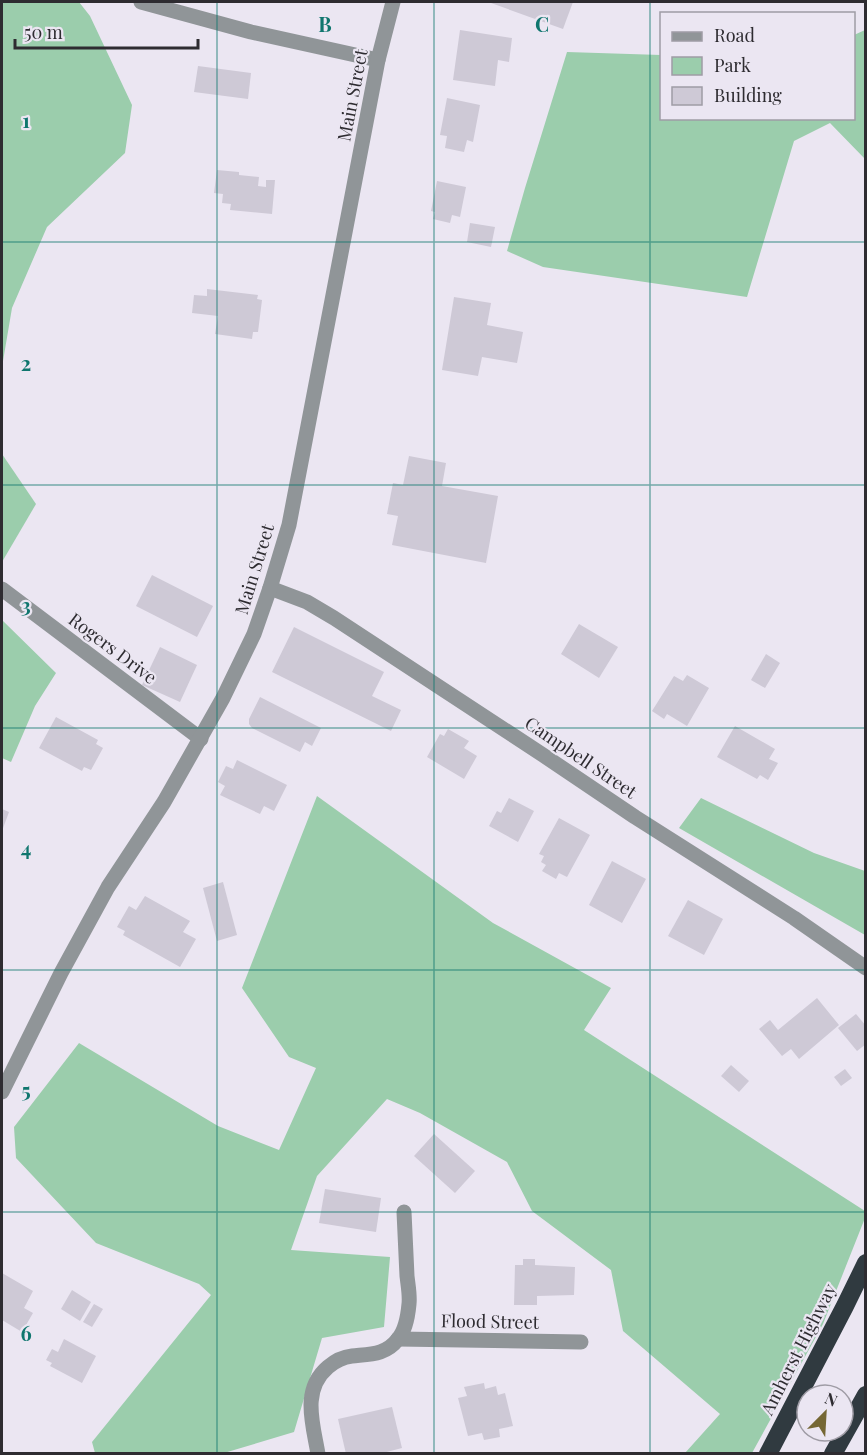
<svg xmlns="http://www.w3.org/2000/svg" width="867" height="1455" font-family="'Playfair Display',serif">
	<rect width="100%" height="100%" fill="#ebe6f2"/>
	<g fill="#9bcdac">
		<polygon points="2,2 79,2 90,16 132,105 125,153 47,227 12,308 2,367"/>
		<polygon points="865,30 865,159 830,123 794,141 747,297 543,267 507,251 525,188 567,52 661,55 662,118 854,118 854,35"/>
		<polygon points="2,454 36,504 2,562"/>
		<polygon points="2,620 56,673 35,706 11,762 2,758"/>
		<polygon points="317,796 493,923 611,988 584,1030 865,1211 865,1218 823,1324 752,1453 685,1453 720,1414 623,1331 611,1270 532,1211 507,1162 420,1113 387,1099 317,1176 291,1250 390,1257 384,1327 322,1338 294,1432 224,1453 95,1453 92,1442 211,1295 199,1284 96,1243 16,1158 14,1127 79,1043 218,1126 279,1150 316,1068 289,1057 242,988"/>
		<polygon points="701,798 814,853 865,871 865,935 679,828"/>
	</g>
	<g fill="#cec9d6">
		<polygon points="492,2 573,2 563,29 491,3"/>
		<polygon points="460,30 512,38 509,62 498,60 495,86 453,80"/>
		<polygon points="198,66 251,73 248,99 194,92"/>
		<polygon points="447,98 480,105 473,142 467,140 464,152 445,148 447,136 440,135"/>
		<polygon points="217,170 239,172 239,175 259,177 258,186 266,187 266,180 275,180 272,214 230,210 231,204 222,203 223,194 214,193"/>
		<polygon points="437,181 466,187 460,217 452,215 450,223 433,219 435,212 431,211"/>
		<polygon points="470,223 495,227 491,247 467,242"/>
		<polygon points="207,289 258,295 257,299 262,300 258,332 253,332 252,339 215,334 218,316 192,313 194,295 207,296"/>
		<polygon points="454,297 491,303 487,325 523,332 517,363 482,357 478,376 442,370"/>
		<polygon points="409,456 446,463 442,486 498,496 486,563 392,545 398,516 387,514 393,483 403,485"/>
		<polygon points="152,575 213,606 197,637 136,606"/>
		<polygon points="579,624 618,647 599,678 561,654"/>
		<polygon points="294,627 384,672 372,696 401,710 391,731 272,672"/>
		<polygon points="160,647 197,665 180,702 142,685"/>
		<polygon points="766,654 780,663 765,688 751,680"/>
		<polygon points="687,675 709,688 687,726 667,714 664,719 652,711 674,676 683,681"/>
		<polygon points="260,697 321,728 312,746 305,742 300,752 252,728 249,724 249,719"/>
		<polygon points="56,717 98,740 96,744 103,748 91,770 84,767 82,771 39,748"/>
		<polygon points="735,726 775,749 769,759 778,763 768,780 760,775 757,779 717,757"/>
		<polygon points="448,729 469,741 464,748 477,756 464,779 427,757 440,734 444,736"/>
		<polygon points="237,760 287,785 274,811 264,806 260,814 220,795 225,786 218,782 226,766 233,769"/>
		<polygon points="509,798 534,811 518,842 489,826 497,811 501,813"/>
		<polygon points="2,809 9,812 2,831"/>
		<polygon points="559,818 590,835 567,877 559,873 556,879 542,871 546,865 541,862 544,856 539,854"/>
		<polygon points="612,861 646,879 622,923 589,905"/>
		<polygon points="223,882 237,935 217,941 203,888"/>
		<polygon points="145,896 190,921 183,932 196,939 180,967 123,935 125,931 117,927 129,906 136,910"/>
		<polygon points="688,900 723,919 704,955 668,936"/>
		<polygon points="817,998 839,1025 799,1059 791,1049 782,1056 759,1029 770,1020 778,1030"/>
		<polygon points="856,1014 866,1026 866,1044 857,1051 838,1028"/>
		<polygon points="731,1065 749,1081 739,1092 721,1076"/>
		<polygon points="845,1069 852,1078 841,1086 834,1077"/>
		<polygon points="434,1134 475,1171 455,1193 414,1156"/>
		<polygon points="325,1189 381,1198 376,1232 319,1223"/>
		<polygon points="523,1259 535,1259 535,1265 575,1267 574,1295 537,1296 537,1305 514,1305 515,1265 523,1265"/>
		<polygon points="2,1273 33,1291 24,1308 33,1313 22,1332 2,1320"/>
		<polygon points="72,1290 91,1302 80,1321 61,1309"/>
		<polygon points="94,1304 103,1309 92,1327 83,1322"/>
		<polygon points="64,1339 96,1356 82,1383 50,1366 52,1363 46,1360 52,1349 58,1352"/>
		<polygon points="484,1383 485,1389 496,1386 498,1395 505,1393 513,1426 499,1429 500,1437 484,1440 482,1433 468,1436 458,1398 467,1396 464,1387"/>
		<polygon points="392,1407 402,1448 379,1454 346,1454 338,1419"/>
	</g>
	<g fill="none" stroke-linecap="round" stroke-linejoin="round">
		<g stroke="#909598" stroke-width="15">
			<polyline points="141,2 251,32 378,60"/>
			<polyline points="270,588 307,602 334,618 543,755 635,817 794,918 866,968"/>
			<polyline points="2,589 201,739"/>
			<polyline points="2,1092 61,973 108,887 164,802 223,698 254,634 270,588 289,525 378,60 393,2"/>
			<polyline points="398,1339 581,1342"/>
			<path d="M318,1454C313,1424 301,1390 328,1367C335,1361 343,1357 352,1356C370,1354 386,1355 398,1339C405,1331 408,1315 409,1304C410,1295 408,1285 407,1276C406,1255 405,1233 404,1212"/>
		</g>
		<g stroke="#303a40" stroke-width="18">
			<polyline points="768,1454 845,1306 866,1263"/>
			<polyline points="833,1454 866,1395"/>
		</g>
	</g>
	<path fill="none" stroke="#0f766e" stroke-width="1.5" stroke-opacity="0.55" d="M217,2V1454M434,2V1454M650,2V1454M2,242H866M2,485H866M2,728H866M2,970H866M2,1212H866"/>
	<g text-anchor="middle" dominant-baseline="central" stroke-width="4.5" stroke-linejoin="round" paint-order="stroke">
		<g font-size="18" fill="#2e2c31" stroke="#ebe6f2">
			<text transform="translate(352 95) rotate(-79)">Main Street</text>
			<text transform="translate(254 569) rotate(-73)">Main Street</text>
			<text transform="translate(113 648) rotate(37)">Rogers Drive</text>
			<text transform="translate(581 757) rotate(34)">Campbell Street</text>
			<text transform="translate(490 1321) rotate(1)">Flood Street</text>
			<text transform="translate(798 1349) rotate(-63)">Amherst Highway</text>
		</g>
	</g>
	<g font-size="20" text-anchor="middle" font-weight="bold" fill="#0f766e" stroke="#ebe6f2" stroke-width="4.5" stroke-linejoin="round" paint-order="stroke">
		<text x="325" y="32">B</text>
		<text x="542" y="32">C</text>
		<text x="26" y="128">1</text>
		<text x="26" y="371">2</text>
		<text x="26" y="613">3</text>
		<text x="26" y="856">4</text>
		<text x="26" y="1098">5</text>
		<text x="26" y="1341">6</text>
	</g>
	<rect width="867" height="1455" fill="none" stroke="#2e2c31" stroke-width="6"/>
	<rect x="660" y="12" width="195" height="108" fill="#ebe6f2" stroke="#9f9ca5" stroke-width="1.5"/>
	<rect x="672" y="32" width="30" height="9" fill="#909598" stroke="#9f9ca5" stroke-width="1.5"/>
	<text x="714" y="42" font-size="18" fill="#2e2c31">Road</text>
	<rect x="672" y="57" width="30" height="18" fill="#9bcdac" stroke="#9f9ca5" stroke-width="1.5"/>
	<text x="714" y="72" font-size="18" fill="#2e2c31">Park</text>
	<rect x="672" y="87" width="30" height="18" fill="#cec9d6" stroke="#9f9ca5" stroke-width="1.5"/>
	<text x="714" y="102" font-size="18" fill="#2e2c31">Building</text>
	<g transform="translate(825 1413) rotate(24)"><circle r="28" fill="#ebe6f2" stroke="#9f9ca5" stroke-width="1.5"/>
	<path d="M0-4.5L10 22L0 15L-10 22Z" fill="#756734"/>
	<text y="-9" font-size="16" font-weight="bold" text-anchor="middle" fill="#2e2c31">N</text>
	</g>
	<path d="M15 39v9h183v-9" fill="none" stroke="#2e2c31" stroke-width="3"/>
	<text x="24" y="39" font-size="18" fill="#2e2c31" stroke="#ebe6f2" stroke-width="4.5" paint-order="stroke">50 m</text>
</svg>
